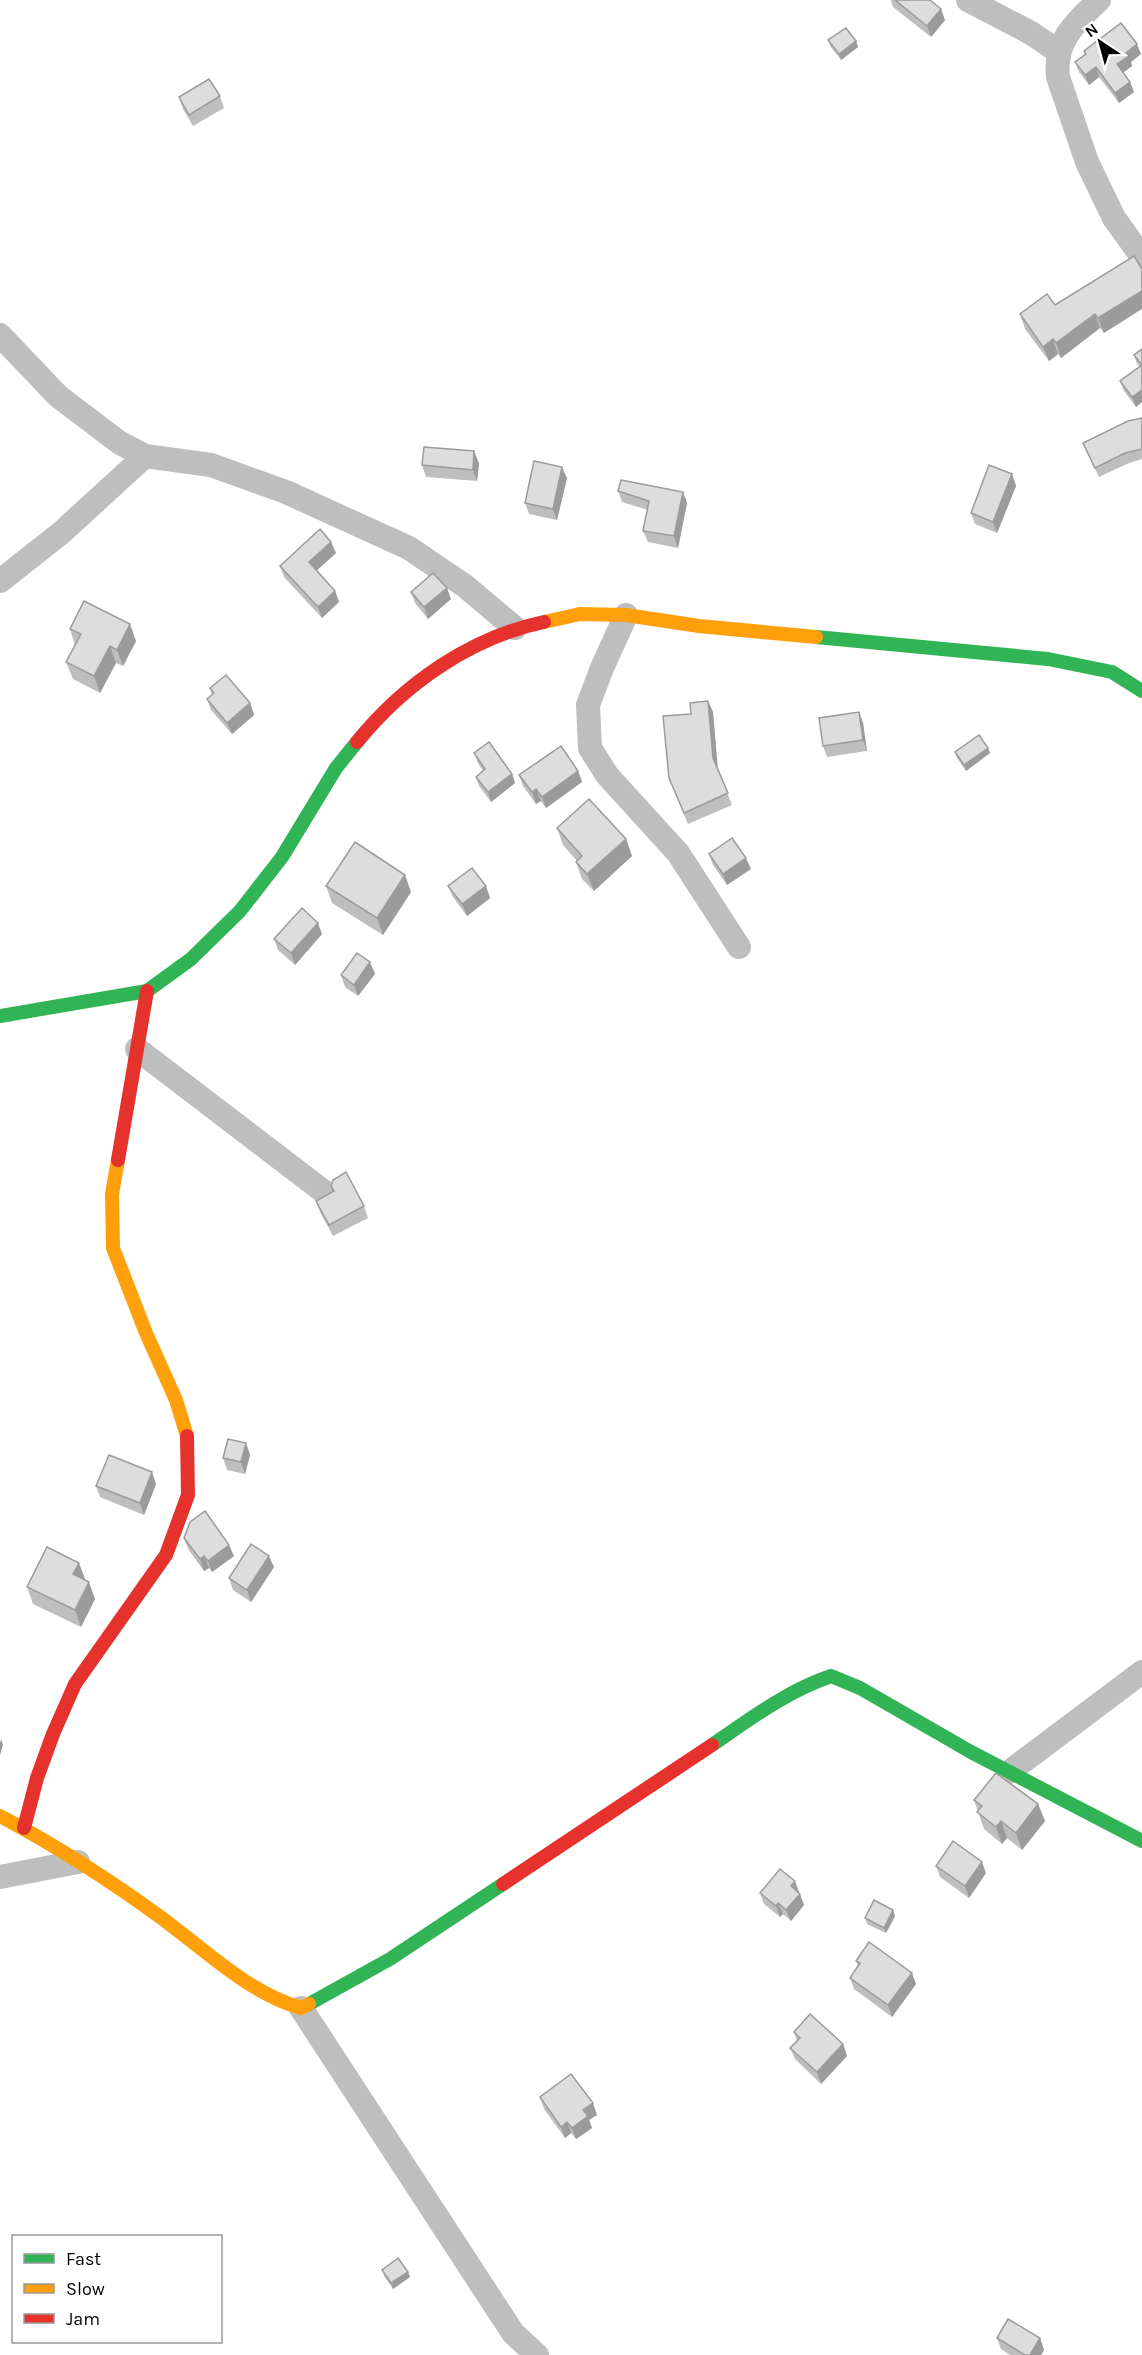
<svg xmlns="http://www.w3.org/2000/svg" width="1142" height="2355" font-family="Karla,sans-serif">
	<rect width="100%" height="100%" fill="#fff"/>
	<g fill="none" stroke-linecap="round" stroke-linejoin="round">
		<g stroke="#bebebe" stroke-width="24">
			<polyline points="968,0 1031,33 1059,52"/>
			<path d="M1099,0C1075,23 1054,41 1058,77L1087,162L1114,218L1142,257"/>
			<polyline points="0,335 58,396 120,443 145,456 211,465 286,492 409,548 465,586 515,628"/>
			<polyline points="0,581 61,533 145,456"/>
			<polyline points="626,615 602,668 588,705 590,748 607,775 678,853 739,947"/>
			<polyline points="137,1049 323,1191"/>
			<polyline points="1009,1772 1142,1672"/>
			<polyline points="0,1877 78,1862"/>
			<polyline points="301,2008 513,2333 537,2355"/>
		</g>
		<g stroke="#30b455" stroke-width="14">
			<polyline points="816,637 1048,659 1112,672 1142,691"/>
			<polyline points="0,1016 147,991 191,959 240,911 282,857 336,768 357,742"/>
			<path d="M712,1745C750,1719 787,1691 831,1676L860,1688L971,1752L1142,1841"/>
			<polyline points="309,2004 390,1959 503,1884"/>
		</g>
		<g stroke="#ff9f0a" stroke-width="14">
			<polyline points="544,622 580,614 626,615 699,626 816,637"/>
			<polyline points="118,1160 112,1194 113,1248 146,1333 176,1400 187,1436"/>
			<path d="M0,1816C57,1846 111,1881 163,1919C206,1951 249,1993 301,2008L309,2004"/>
		</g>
		<g stroke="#e5322d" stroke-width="14">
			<path d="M357,742C404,684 471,637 544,622"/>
			<polyline points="118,1160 147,991"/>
			<polyline points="24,1828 37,1778 53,1734 75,1684 166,1555 188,1495 187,1436"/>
			<polyline points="503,1884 712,1745"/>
		</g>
	</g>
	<g fill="#bebebe">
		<polygon points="891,0 930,0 945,20 931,37 893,7"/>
		<polygon points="828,40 856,41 858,47 841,60 830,46"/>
		<polygon points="1084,51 1141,54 1131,62 1132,66 1123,73 1130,82 1134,92 1119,103 1099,77 1089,85 1079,72 1075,62 1085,55"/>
		<polygon points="220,96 224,108 193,126 183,109 179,97"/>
		<polygon points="1134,256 1104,333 1100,328 1061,358 1058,354 1049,361 1025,329 1020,314 1055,305"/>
		<polygon points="1142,349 1142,402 1136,407 1124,391 1120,381 1140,367 1137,364 1134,355"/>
		<polygon points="1142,418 1142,459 1129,463 1099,477 1087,453 1083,443"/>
		<polygon points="479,463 477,481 426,477 422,465"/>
		<polygon points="1012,474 1016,486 997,533 975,524 971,513"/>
		<polygon points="567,478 557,520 529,514 525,503"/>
		<polygon points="618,491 683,492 687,503 678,548 648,542 643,531 648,510 622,502"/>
		<polygon points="331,542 336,553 316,570 335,591 339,602 322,618 284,577 280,566"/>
		<polygon points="411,592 451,599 428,619 415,603"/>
		<polygon points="70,629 136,641 123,666 116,663 100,693 73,679 66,662 75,645"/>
		<polygon points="210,688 250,703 254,715 232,734 211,710 207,699 212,695"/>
		<polygon points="708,701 713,712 717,768 732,805 688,824 669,778 691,714"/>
		<polygon points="859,712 863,723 867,751 827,757 823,746"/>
		<polygon points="988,748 990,753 966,771 957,758 955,752"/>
		<polygon points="474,753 512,774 515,783 491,802 479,786 476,777 483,771 478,763"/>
		<polygon points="578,771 582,782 546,808 541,801 536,804 523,786 519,775"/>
		<polygon points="557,828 626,839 632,856 594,891 582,879 576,862 577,861 563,845"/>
		<polygon points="709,854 751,869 727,885 713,865"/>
		<polygon points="326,886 411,892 383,935 332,903"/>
		<polygon points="448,886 486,886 490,898 467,916 453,897"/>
		<polygon points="322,934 295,965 278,950 274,939"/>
		<polygon points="375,974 358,996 345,987 341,975"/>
		<polygon points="331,1186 364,1206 368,1218 333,1236 320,1212 316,1201 333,1191"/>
		<polygon points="246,1443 250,1455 245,1474 227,1470 223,1458"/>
		<polygon points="156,1484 144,1515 100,1497 96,1486"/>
		<polygon points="184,1538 234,1556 212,1572 209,1568 204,1571 188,1549"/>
		<polygon points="274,1567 251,1602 233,1590 229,1578"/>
		<polygon points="85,1579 95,1599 81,1627 33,1604 27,1587"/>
		<polygon points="974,1800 1038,1804 1045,1821 1022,1850 1007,1838 1002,1844 984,1829"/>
		<polygon points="936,1866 986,1873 969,1898 940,1877"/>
		<polygon points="799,1892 799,1893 804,1905 791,1921 783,1914 780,1917 764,1904 760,1893"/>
		<polygon points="893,1910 895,1916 886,1933 867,1924 865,1918"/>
		<polygon points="856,1961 916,1984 892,2017 854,1989 850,1978 858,1966"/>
		<polygon points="794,2032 843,2044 847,2056 821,2084 795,2059 790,2048 797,2041"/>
		<polygon points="540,2097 597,2115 589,2120 592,2128 576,2139 571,2133 565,2138 544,2109"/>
		<polygon points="382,2270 408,2272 410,2277 393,2289 384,2276"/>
		<polygon points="997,2338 1040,2338 1044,2350 1041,2355 1010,2355 1001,2349"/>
	</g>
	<g fill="#9b9b9b">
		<polygon points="941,9 945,20 931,37 927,26"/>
		<polygon points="856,41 858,47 841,60 839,54"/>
		<polygon points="1137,44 1141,54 1131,62 1132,66 1121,74 1117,64 1126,53"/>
		<polygon points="1096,67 1099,77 1089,85 1085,75"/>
		<polygon points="1130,82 1134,92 1119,103 1115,93"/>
		<polygon points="1142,291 1142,309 1104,333 1098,318"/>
		<polygon points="1095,314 1100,328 1061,358 1056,343"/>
		<polygon points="1053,339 1058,354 1049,361 1043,347"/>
		<polygon points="1142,390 1142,402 1136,407 1132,397"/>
		<polygon points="474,451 479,463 477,481 473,470"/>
		<polygon points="562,467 567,478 557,520 553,509"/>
		<polygon points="1012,474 1016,486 997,533 993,522"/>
		<polygon points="683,492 687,503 678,548 674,536"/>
		<polygon points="331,542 336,553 313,574 309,562"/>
		<polygon points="447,588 451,599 428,619 424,607"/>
		<polygon points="335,591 339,602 322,618 318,607"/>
		<polygon points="130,624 136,641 123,666 117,650"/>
		<polygon points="110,646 116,663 100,693 94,676"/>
		<polygon points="708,701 713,712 718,770 713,758"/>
		<polygon points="250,703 254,715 232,734 227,723"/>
		<polygon points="859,712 863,723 867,751 863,740"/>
		<polygon points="988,748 990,753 966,771 964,765"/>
		<polygon points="578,771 582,782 546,808 542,797"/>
		<polygon points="512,774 515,783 491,802 488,792"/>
		<polygon points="536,789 541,801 536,804 532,792"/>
		<polygon points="626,839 632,856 594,891 587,874"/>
		<polygon points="746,858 751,869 727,885 723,874"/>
		<polygon points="405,875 411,892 383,935 377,918"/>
		<polygon points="486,886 490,898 467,916 462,904"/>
		<polygon points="318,923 322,934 295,965 291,953"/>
		<polygon points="370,962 375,974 358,996 354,985"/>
		<polygon points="246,1443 250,1455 245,1474 241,1462"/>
		<polygon points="152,1472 156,1484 144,1515 140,1503"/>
		<polygon points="229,1545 234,1556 212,1572 208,1561"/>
		<polygon points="204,1556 209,1568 204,1571 200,1559"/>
		<polygon points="269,1556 274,1567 251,1602 247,1590"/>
		<polygon points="79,1563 85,1579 80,1591 73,1574"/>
		<polygon points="89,1582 95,1599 81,1627 75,1610"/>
		<polygon points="1,1739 3,1745 0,1755 0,1743"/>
		<polygon points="1038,1804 1045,1821 1022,1850 1016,1833"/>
		<polygon points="1001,1821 1007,1838 1002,1844 996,1827"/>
		<polygon points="982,1862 986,1873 969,1898 965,1886"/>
		<polygon points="795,1881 799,1892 795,1898 791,1886"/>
		<polygon points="800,1894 804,1905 791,1921 786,1910"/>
		<polygon points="778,1903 783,1914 780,1917 776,1906"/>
		<polygon points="893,1910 895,1916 886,1933 884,1928"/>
		<polygon points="912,1973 916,1984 892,2017 888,2005"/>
		<polygon points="843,2044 847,2056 821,2084 817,2072"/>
		<polygon points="593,2103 597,2115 589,2120 592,2128 576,2139 572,2128 583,2110"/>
		<polygon points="567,2122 571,2133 565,2138 561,2127"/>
		<polygon points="408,2272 410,2277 393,2289 391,2283"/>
		<polygon points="1040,2338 1044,2350 1041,2355 1030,2355"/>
	</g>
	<g fill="#ddd" stroke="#9b9b9b" stroke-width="1.5">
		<polygon points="895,0 930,0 941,9 927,26"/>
		<polygon points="1121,23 1137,44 1126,53 1129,56 1117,64 1130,82 1115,93 1096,67 1085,75 1075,62 1086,54 1084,51"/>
		<polygon points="846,28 856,41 839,54 828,40"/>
		<polygon points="209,79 220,96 189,115 179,97"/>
		<polygon points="1134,256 1142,269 1142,291 1098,318 1095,314 1056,343 1053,339 1043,347 1020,314 1047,294 1055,305"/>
		<polygon points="1142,349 1142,365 1134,355"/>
		<polygon points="1142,365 1142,390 1132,397 1120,381"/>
		<polygon points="1142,418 1142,449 1125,453 1095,468 1083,443 1128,421"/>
		<polygon points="424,447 474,451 473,470 422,465"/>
		<polygon points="534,461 562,467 553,509 525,503"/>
		<polygon points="989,465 1012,474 993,522 971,513"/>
		<polygon points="621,480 683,492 674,536 643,531 649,501 618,491"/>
		<polygon points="320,529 331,542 309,562 335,591 318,607 280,566"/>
		<polygon points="433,573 447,588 424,607 411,592"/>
		<polygon points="84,601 130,624 117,650 110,646 94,676 66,662 81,634 70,629"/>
		<polygon points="226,675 250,703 227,723 207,699 214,693 210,688"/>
		<polygon points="708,701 713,758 728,793 684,813 669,778 663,716 691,714 690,703"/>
		<polygon points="859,712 863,740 823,746 819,718"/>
		<polygon points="979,735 988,748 964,765 955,752"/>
		<polygon points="489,742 512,774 488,792 476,777 485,769 474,753"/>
		<polygon points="561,746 578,771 542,797 536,789 532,792 519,775"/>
		<polygon points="589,799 626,839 587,874 576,862 582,856 557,828"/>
		<polygon points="732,838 746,858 723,874 709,854"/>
		<polygon points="355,842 405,875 377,918 326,886"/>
		<polygon points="472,868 486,886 462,904 448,886"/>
		<polygon points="302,908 318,923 291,953 274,939"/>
		<polygon points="357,953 370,962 354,985 341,975"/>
		<polygon points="346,1172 364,1206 329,1225 316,1201 334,1191 331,1186 333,1180"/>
		<polygon points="228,1439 246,1443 241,1462 223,1458"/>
		<polygon points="109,1455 152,1472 140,1503 96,1486"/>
		<polygon points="205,1511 229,1545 208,1561 204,1556 200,1559 184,1538 190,1522"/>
		<polygon points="251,1544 269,1556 247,1590 229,1578"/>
		<polygon points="47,1547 79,1563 73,1574 89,1582 75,1610 27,1587"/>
		<polygon points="996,1773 1038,1804 1016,1833 1001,1821 996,1827 977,1812 982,1806 974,1800"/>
		<polygon points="953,1841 982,1862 965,1886 936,1866"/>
		<polygon points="780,1869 795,1881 791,1886 800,1894 786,1910 778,1903 776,1906 760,1893"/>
		<polygon points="874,1900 893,1910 884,1928 865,1918"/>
		<polygon points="869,1942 912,1973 888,2005 850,1978 860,1963 856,1961"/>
		<polygon points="810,2014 843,2044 817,2072 790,2048 800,2038 794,2032"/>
		<polygon points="571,2074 593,2103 583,2110 588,2116 572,2128 567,2122 561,2127 540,2097"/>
		<polygon points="398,2258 408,2272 391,2283 382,2270"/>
		<polygon points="1008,2319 1040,2338 1030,2355 1025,2355 997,2338"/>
	</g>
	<rect x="12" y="2235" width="210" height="108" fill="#ffffff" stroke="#999999" stroke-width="1.5"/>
	<rect x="24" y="2254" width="30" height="9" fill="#30b455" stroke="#999999" stroke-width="1.5"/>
	<text x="66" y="2265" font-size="18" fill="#000000">Fast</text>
	<rect x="24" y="2284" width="30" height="9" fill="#ff9f0a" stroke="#999999" stroke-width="1.5"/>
	<text x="66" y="2295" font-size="18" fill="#000000">Slow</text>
	<rect x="24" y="2314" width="30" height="9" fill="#e5322d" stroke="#999999" stroke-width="1.5"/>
	<text x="66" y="2325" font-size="18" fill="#000000">Jam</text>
	<g transform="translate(1100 42) rotate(324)" stroke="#ffffff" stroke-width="4.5" paint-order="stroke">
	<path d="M0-4.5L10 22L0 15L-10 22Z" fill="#000000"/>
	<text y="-9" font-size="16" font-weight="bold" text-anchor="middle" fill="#000000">N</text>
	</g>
</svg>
